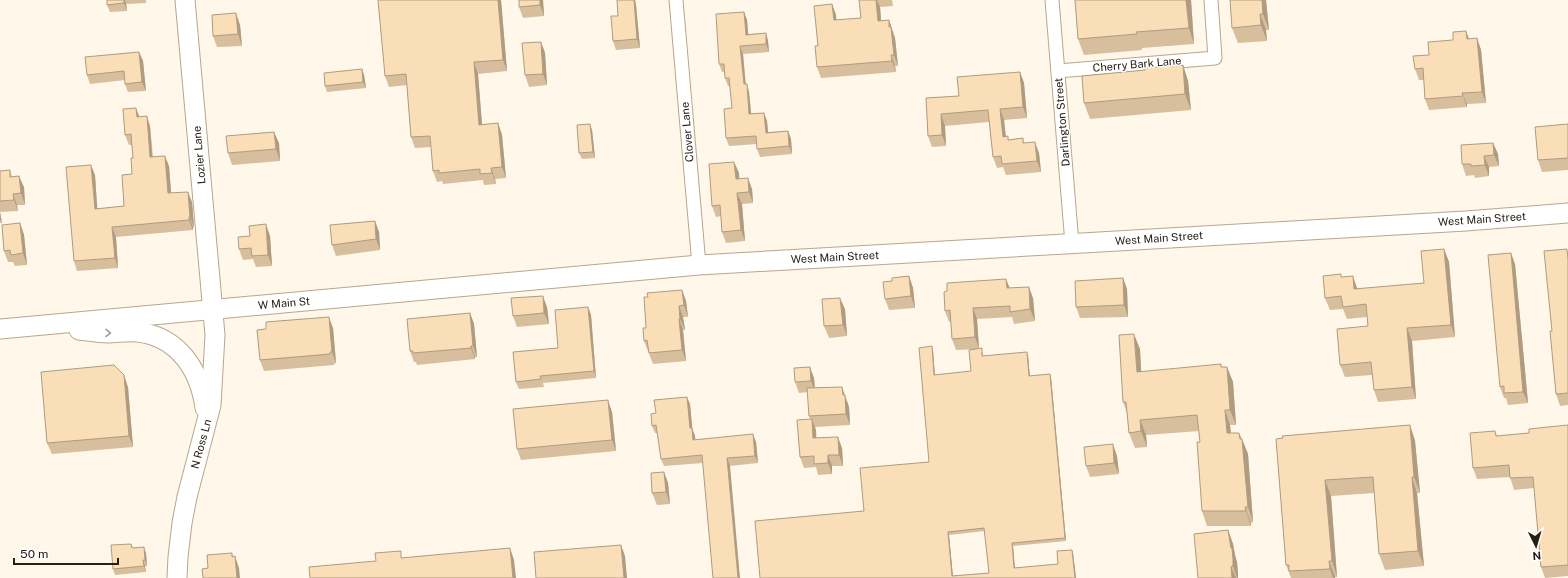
<svg xmlns="http://www.w3.org/2000/svg" width="1568" height="578" font-family="'Public Sans',sans-serif">
	<rect width="100%" height="100%" fill="#fef7ea"/>
	<g fill="none" stroke-linecap="round" stroke-linejoin="round">
		<g stroke="#b8a789" stroke-width="15">
			<g id="street">
				<polyline points="676,0 699,265"/>
				<polyline points="1052,0 1072,244"/>
				<polyline points="1058,71 1215,58 1211,0"/>
			</g>
		</g>
		<g stroke="#b8a789" stroke-width="21">
			<g id="secondary">
				<polyline points="0,329 699,265 1466,221 1568,213"/>
				<path d="M79,330C88,331 98,333 107,333C117,333 127,331 137,332C178,336 200,370 205,408"/>
				<polyline points="177,578 178,557 182,523 187,497 211,405 215,335 185,0"/>
			</g>
		</g>
		<use href="#street" stroke="#fff" stroke-width="13"/>
		<use href="#secondary" stroke="#fff" stroke-width="19"/>
	</g>
	<g fill="#d7bf9d" fill-rule="evenodd">
		<polygon points="107,0 146,0 146,3 126,4 127,11 110,12 107,5"/>
		<polygon points="501,0 507,71 478,74 482,125 498,123 502,135 506,178 495,179 496,184 484,185 483,180 443,184 442,181 437,182 433,171 431,147 415,148 411,137 407,85 389,87 385,76"/>
		<polygon points="519,0 543,0 544,16 523,18 519,7"/>
		<polygon points="617,0 635,0 636,5 640,48 616,50 613,41 618,16"/>
		<polygon points="859,0 892,0 893,6 880,7 881,21 889,20 895,38 898,66 895,66 896,72 821,78 817,67 818,46 832,4 836,15 836,20 861,18"/>
		<polygon points="1075,0 1191,0 1194,44 1142,48 1142,50 1084,55 1078,39"/>
		<polygon points="1266,0 1269,30 1266,30 1267,41 1238,43 1232,28"/>
		<polygon points="744,12 747,20 748,34 766,33 768,41 769,52 743,54 746,84 749,92 751,114 764,113 767,121 768,132 788,131 791,139 792,154 760,157 757,149 757,144 729,146 726,138 732,108 730,86 728,86 725,78 725,72 722,72 719,64"/>
		<polygon points="240,25 242,46 217,47 213,36"/>
		<polygon points="1466,31 1469,39 1477,38 1481,50 1486,103 1467,104 1467,107 1429,110 1425,99 1424,80 1419,80 1415,69 1429,55 1453,40"/>
		<polygon points="541,42 545,53 547,85 529,87 525,75"/>
		<polygon points="139,52 143,61 146,91 128,92 125,84 125,80 90,84 87,75"/>
		<polygon points="1183,65 1188,81 1191,110 1090,119 1084,103"/>
		<polygon points="362,69 364,75 366,88 327,92 325,86"/>
		<polygon points="1020,72 1024,83 1027,118 1004,120 1006,136 1009,140 1023,138 1024,143 1039,153 1041,172 1006,175 1003,167 997,168 993,157 989,122 945,126 946,146 932,147 928,136 926,98 959,96"/>
		<polygon points="139,117 150,126 153,157 169,166 171,193 192,202 194,227 193,227 193,230 116,237 118,268 77,271 74,261 95,175 97,209 124,206 132,174 133,158 132,145 129,145 125,135"/>
		<polygon points="1568,124 1568,170 1542,172 1538,160"/>
		<polygon points="592,130 595,158 582,159 579,153"/>
		<polygon points="279,143 280,161 232,165 228,153"/>
		<polygon points="1493,143 1498,154 1499,166 1489,167 1489,176 1475,178 1474,175 1466,176 1462,164"/>
		<polygon points="734,162 739,173 739,179 752,189 753,203 742,204 745,241 726,243 722,232 721,216 716,217 712,206"/>
		<polygon points="10,170 12,177 24,187 25,205 17,205 18,211 0,212 2,223 0,223 0,171"/>
		<polygon points="375,221 379,232 380,250 336,256 332,245"/>
		<polygon points="20,223 24,235 27,265 15,266 13,262 8,262 4,251"/>
		<polygon points="270,236 272,266 256,267 253,259 243,260 239,249"/>
		<polygon points="1444,249 1449,262 1455,337 1412,341 1416,399 1378,402 1374,390 1372,375 1345,377 1340,365 1368,326 1367,317 1347,319 1343,309 1330,310 1325,298 1342,277 1358,289 1424,283"/>
		<polygon points="1568,251 1568,405 1560,406 1556,394 1552,331"/>
		<polygon points="1515,264 1528,403 1508,405 1506,398 1504,398 1500,387"/>
		<polygon points="909,276 913,288 915,308 889,310 885,299 892,281"/>
		<polygon points="1123,278 1127,289 1128,317 1080,318 1076,307"/>
		<polygon points="1010,288 1033,298 1035,321 1014,324 1012,317 977,319 979,349 956,350 952,339 951,322 949,322 945,311"/>
		<polygon points="682,290 686,301 688,317 683,317 685,330 683,330 686,361 653,364 644,341 646,328 648,297"/>
		<polygon points="547,307 549,324 517,327 513,316"/>
		<polygon points="588,307 591,315 596,378 543,383 544,387 519,389 516,382 558,348"/>
		<polygon points="845,309 847,336 829,338 824,326"/>
		<polygon points="470,313 474,324 477,357 475,357 475,359 417,365 416,362 414,362 410,351"/>
		<polygon points="333,328 336,363 334,364 334,365 264,371 260,360 266,329"/>
		<polygon points="1140,349 1141,372 1227,367 1233,382 1236,425 1230,425 1231,433 1241,439 1242,439 1248,454 1253,522 1251,523 1251,526 1207,526 1202,511 1200,442 1199,431 1146,435 1147,447 1135,448 1129,433 1127,413 1123,402"/>
		<path d="M933,350L935,375L971,371L983,351V356L1028,355L1030,376L1050,374L1051,377L1066,541L1013,546L1015,568L1058,564L1072,550L1073,553L1076,578H760L864,511L929,462ZM985,531L989,573L953,576L949,535Z"/>
		<polygon points="814,378 815,388 846,398 849,407 850,425 815,427 816,430 816,438 842,448 843,466 832,466 832,474 818,475 816,467 804,468 800,457 810,419 809,416 808,392 799,393 795,382"/>
		<polygon points="128,387 133,447 52,454 47,443"/>
		<polygon points="690,404 692,428 695,436 695,440 756,442 758,463 730,466 702,463 664,466 661,459 658,433 655,433 652,426 656,413"/>
		<polygon points="612,412 616,451 521,460 517,449"/>
		<polygon points="1410,425 1415,441 1420,493 1417,493 1424,566 1385,570 1379,554 1374,493 1331,496 1337,577 1335,577 1335,578 1291,578 1286,565 1276,439"/>
		<polygon points="1568,425 1568,576 1545,578 1541,567 1534,488 1514,490 1510,477 1477,479 1473,468 1495,431 1497,436 1529,433"/>
		<polygon points="1117,456 1119,474 1090,477 1086,466"/>
		<polygon points="664,472 668,483 670,504 657,505 652,493"/>
		<polygon points="1228,530 1233,544 1235,555 1237,562 1238,573 1238,578 1198,578"/>
		<polygon points="131,544 133,548 146,553 147,566 145,566 146,572 115,575 113,569"/>
	</g>
	<g fill="#af9b80">
		<polygon points="124,0 125,0 126,4 127,11 124,3"/>
		<polygon points="498,0 501,0 507,71 503,60"/>
		<polygon points="540,0 543,0 544,16 540,5"/>
		<polygon points="634,0 635,0 636,5 640,48 637,39"/>
		<polygon points="876,0 877,0 880,7 882,32 878,21"/>
		<polygon points="1186,0 1191,0 1194,44 1189,28"/>
		<polygon points="1262,0 1266,0 1269,30 1263,14"/>
		<polygon points="832,4 836,15 837,31 834,20"/>
		<polygon points="744,12 747,20 749,43 746,35"/>
		<polygon points="236,13 240,25 242,46 238,34"/>
		<polygon points="1260,14 1266,30 1267,41 1261,25"/>
		<polygon points="889,20 895,38 898,66 894,55"/>
		<polygon points="1466,31 1470,42 1467,39"/>
		<polygon points="766,33 768,41 769,52 766,44"/>
		<polygon points="1477,38 1481,50 1486,103 1482,92"/>
		<polygon points="541,42 545,53 547,85 543,74"/>
		<polygon points="740,46 743,54 746,92 744,84"/>
		<polygon points="139,52 143,61 146,91 142,82"/>
		<polygon points="891,55 895,66 896,72 892,61"/>
		<polygon points="474,62 478,74 483,136 479,125"/>
		<polygon points="1183,65 1188,81 1191,110 1185,94"/>
		<polygon points="362,69 364,75 366,88 363,82"/>
		<polygon points="1020,72 1024,83 1027,118 1023,107"/>
		<polygon points="747,84 749,92 752,122 749,114"/>
		<polygon points="1462,93 1467,104 1467,107 1463,96"/>
		<polygon points="136,108 140,118 137,117"/>
		<polygon points="1000,109 1004,120 1007,148 1003,137"/>
		<polygon points="764,113 767,121 769,141 766,133"/>
		<polygon points="941,114 945,126 946,146 942,135"/>
		<polygon points="147,116 150,126 153,167 150,157"/>
		<polygon points="498,123 502,135 506,178 502,167"/>
		<polygon points="590,124 592,130 595,158 593,152"/>
		<polygon points="788,131 791,139 792,154 789,146"/>
		<polygon points="274,132 279,143 280,161 276,149"/>
		<polygon points="1035,142 1039,153 1041,172 1037,161"/>
		<polygon points="1493,143 1498,154 1499,166 1494,155"/>
		<polygon points="165,156 169,166 172,203 168,193"/>
		<polygon points="1484,156 1489,167 1489,176 1485,165"/>
		<polygon points="734,162 739,173 740,190 736,179"/>
		<polygon points="91,165 95,175 98,219 95,209"/>
		<polygon points="491,168 495,179 496,184 492,173"/>
		<polygon points="19,176 24,187 25,205 21,193"/>
		<polygon points="748,178 752,189 753,203 749,192"/>
		<polygon points="188,192 192,202 194,227 190,217"/>
		<polygon points="737,193 742,204 745,241 741,230"/>
		<polygon points="13,194 17,205 18,211 14,200"/>
		<polygon points="0,211 0,212 2,223 0,219"/>
		<polygon points="189,217 193,227 193,230 189,220"/>
		<polygon points="375,221 379,232 380,250 376,239"/>
		<polygon points="20,223 24,235 27,265 23,253"/>
		<polygon points="266,224 270,236 272,266 268,255"/>
		<polygon points="112,227 116,237 118,268 115,258"/>
		<polygon points="1444,249 1449,262 1455,337 1451,325"/>
		<polygon points="1511,253 1515,264 1528,403 1523,392"/>
		<polygon points="909,276 913,288 915,308 911,296"/>
		<polygon points="1353,276 1357,288 1359,302 1354,289"/>
		<polygon points="1123,278 1127,289 1128,317 1124,305"/>
		<polygon points="1006,279 1011,291 1007,288"/>
		<polygon points="1029,287 1033,298 1035,321 1030,309"/>
		<polygon points="682,290 686,301 688,317 684,305"/>
		<polygon points="543,296 547,307 549,324 544,313"/>
		<polygon points="840,298 845,309 847,336 843,325"/>
		<polygon points="679,306 683,317 685,330 680,319"/>
		<polygon points="588,307 591,315 596,378 594,371"/>
		<polygon points="973,308 977,319 979,349 975,337"/>
		<polygon points="470,313 474,324 477,357 473,346"/>
		<polygon points="329,317 333,328 336,363 332,352"/>
		<polygon points="679,319 683,330 686,361 682,350"/>
		<polygon points="1407,328 1412,341 1416,399 1412,387"/>
		<polygon points="1134,334 1140,349 1142,387 1137,372"/>
		<polygon points="471,346 475,357 475,359 471,348"/>
		<polygon points="932,346 933,350 935,378 934,375"/>
		<polygon points="1027,352 1028,355 1030,379 1029,376"/>
		<polygon points="810,367 814,378 815,392 811,381"/>
		<polygon points="1227,367 1233,382 1236,425 1230,410"/>
		<polygon points="1050,374 1051,377 1066,541 1065,538"/>
		<polygon points="124,375 128,387 133,447 129,436"/>
		<polygon points="842,387 849,407 850,425 846,414 843,395"/>
		<polygon points="687,397 690,404 693,436 690,428"/>
		<polygon points="608,400 612,412 616,451 612,440"/>
		<polygon points="1225,410 1230,425 1232,449 1227,433"/>
		<polygon points="812,419 816,430 817,449 813,438"/>
		<polygon points="1140,420 1146,435 1147,447 1141,431"/>
		<polygon points="1410,425 1415,441 1420,493 1414,477"/>
		<polygon points="692,428 695,436 696,447 693,440"/>
		<polygon points="1239,433 1243,442 1242,439 1248,454 1253,522 1248,507"/>
		<polygon points="753,434 756,442 758,463 755,456"/>
		<polygon points="838,437 842,448 843,466 839,455"/>
		<polygon points="1113,444 1117,456 1119,474 1114,463"/>
		<polygon points="828,455 832,466 832,474 828,463"/>
		<polygon points="727,458 730,466 740,578 738,578"/>
		<polygon points="664,472 668,483 670,504 666,492"/>
		<polygon points="1412,477 1417,493 1424,566 1418,551"/>
		<polygon points="1325,480 1331,496 1337,577 1332,561"/>
		<polygon points="1245,507 1251,523 1251,526 1246,511"/>
		<polygon points="1228,530 1233,544 1235,555 1237,562 1238,573 1238,578 1237,578 1233,566"/>
		<polygon points="948,532 949,535 953,578 952,576"/>
		<polygon points="1012,543 1013,546 1015,571 1014,568"/>
		<polygon points="621,545 625,556 627,578 624,578"/>
		<polygon points="144,547 146,553 147,566 145,560"/>
		<polygon points="510,548 514,560 516,578 513,578"/>
		<polygon points="1072,550 1073,553 1076,578 1075,578"/>
		<polygon points="232,553 235,562 235,556 239,568 240,578 237,578"/>
		<polygon points="143,560 145,566 146,572 144,566"/>
		<polygon points="1329,561 1335,577 1335,578 1333,578 1330,569"/>
		<polygon points="1231,567 1236,578 1232,578"/>
	</g>
	<g fill="#fadeb7" stroke="#af9b80" fill-rule="evenodd">
		<polygon points="107,0 124,0 124,3 107,5"/>
		<polygon points="378,0 498,0 503,60 474,62 479,125 498,123 502,167 491,168 492,173 480,174 480,169 439,173 439,170 433,171 430,136 411,137 406,74 385,76"/>
		<polygon points="519,0 540,0 540,5 519,7"/>
		<polygon points="617,0 634,0 637,39 613,41 611,16 618,16"/>
		<polygon points="859,0 876,0 878,21 889,20 889,27 891,27 894,55 891,55 892,61 817,67 815,46 818,46 814,6 832,4 834,20 861,18"/>
		<polygon points="1075,0 1186,0 1189,28 1136,32 1137,34 1078,39"/>
		<polygon points="1230,0 1262,0 1263,14 1260,14 1261,25 1232,28"/>
		<polygon points="744,12 746,35 766,33 766,44 740,46 744,84 747,84 749,114 764,113 766,133 788,131 789,146 757,149 756,136 726,138 724,109 732,108 729,78 725,78 724,64 719,64 716,14"/>
		<polygon points="236,13 238,34 213,36 212,15"/>
		<polygon points="1466,31 1467,39 1477,38 1482,92 1462,93 1463,96 1425,99 1423,68 1415,69 1413,56 1429,55 1428,42 1453,40 1453,32"/>
		<polygon points="541,42 543,74 525,75 522,43"/>
		<polygon points="139,52 142,82 125,84 124,71 87,75 85,57"/>
		<polygon points="1183,65 1185,94 1084,103 1082,76 1145,70 1145,68"/>
		<polygon points="362,69 363,82 325,86 324,73"/>
		<polygon points="1020,72 1023,107 1000,109 1003,137 1008,136 1008,140 1023,138 1023,143 1035,142 1037,161 1002,164 1001,156 993,157 988,110 941,114 942,135 928,136 926,98 959,96 957,77"/>
		<polygon points="136,108 137,117 147,116 150,157 165,156 168,193 188,192 190,217 189,217 189,220 112,227 115,258 74,261 66,167 91,165 95,209 124,206 122,175 132,174 131,158 133,158 131,134 125,135 123,109"/>
		<polygon points="590,124 593,152 579,153 577,125"/>
		<polygon points="1568,124 1568,158 1538,160 1535,127"/>
		<polygon points="274,132 276,149 228,153 226,136"/>
		<polygon points="1493,143 1494,155 1484,156 1485,165 1471,166 1471,164 1462,164 1461,145"/>
		<polygon points="734,162 736,179 748,178 749,192 737,193 741,230 722,232 720,205 712,206 709,164"/>
		<polygon points="10,170 10,177 19,176 21,193 13,194 14,200 0,201 0,171"/>
		<polygon points="375,221 376,239 332,245 330,225"/>
		<polygon points="20,223 23,253 11,255 10,250 4,251 2,225"/>
		<polygon points="266,224 268,255 252,256 251,248 239,249 238,237 250,236 249,226"/>
		<polygon points="1444,249 1451,325 1407,328 1412,387 1374,390 1371,362 1340,365 1337,329 1368,326 1366,304 1343,307 1341,296 1325,298 1323,276 1341,274 1341,277 1353,276 1354,289 1424,283 1421,251"/>
		<polygon points="1567,249 1568,259 1568,393 1556,394 1550,331 1552,331 1544,251"/>
		<polygon points="1511,253 1523,392 1504,393 1504,386 1500,387 1488,255"/>
		<polygon points="909,276 911,296 885,299 883,282 892,281 892,278"/>
		<polygon points="1123,278 1124,305 1076,307 1075,281"/>
		<polygon points="1006,279 1007,288 1029,287 1030,309 1010,312 1010,306 973,308 975,337 952,339 950,310 945,311 944,292 947,291 947,283"/>
		<polygon points="682,290 684,305 679,306 680,319 679,319 682,350 649,353 647,340 644,341 643,328 646,328 644,297 648,297 647,293"/>
		<polygon points="543,296 544,313 513,316 511,298"/>
		<polygon points="840,298 843,325 824,326 822,299"/>
		<polygon points="588,307 594,371 540,376 541,379 516,382 513,352 558,348 555,310"/>
		<polygon points="470,313 473,346 471,346 471,348 413,353 413,351 410,351 407,319"/>
		<polygon points="329,317 332,352 330,352 330,354 260,360 257,330 266,329 266,322"/>
		<polygon points="1134,334 1137,372 1221,364 1221,367 1227,367 1230,410 1225,410 1227,433 1239,433 1240,439 1242,439 1248,507 1245,507 1246,511 1202,511 1197,442 1200,442 1197,415 1140,420 1141,431 1129,433 1126,402 1123,402 1119,335"/>
		<path d="M932,346L934,375L971,371L969,350L982,348V356L1027,352L1029,376L1050,374L1065,538L1012,543L1014,568L1058,564L1057,551L1072,550L1075,578H760L755,521L864,511L860,468L929,462L919,348ZM984,528L989,573L952,576L948,532Z"/>
		<polygon points="114,365 124,375 129,436 47,443 41,372"/>
		<polygon points="810,367 811,381 795,382 794,368"/>
		<polygon points="842,387 843,395 845,395 846,414 809,416 807,388"/>
		<polygon points="687,397 690,428 692,428 693,440 753,434 755,456 727,458 738,578 713,578 702,455 661,459 656,425 652,426 651,414 656,413 654,400"/>
		<polygon points="608,400 612,440 517,449 513,409"/>
		<polygon points="812,419 813,438 838,437 839,455 828,455 828,463 814,464 814,456 800,457 797,420"/>
		<polygon points="1410,425 1414,477 1412,477 1418,551 1379,554 1373,477 1325,480 1332,561 1329,561 1330,569 1289,571 1289,565 1286,565 1276,439 1283,438 1282,436"/>
		<polygon points="1568,425 1568,565 1541,567 1533,477 1510,478 1509,465 1473,468 1470,433 1495,431 1496,436 1529,433 1529,429"/>
		<polygon points="1113,444 1114,463 1086,466 1084,447"/>
		<polygon points="664,472 666,492 652,493 651,473"/>
		<polygon points="1228,530 1231,548 1232,548 1233,559 1233,566 1231,567 1232,578 1198,578 1194,534"/>
		<polygon points="131,544 132,548 144,547 145,560 143,560 144,566 113,569 111,545"/>
		<polygon points="621,545 624,578 536,578 534,552"/>
		<polygon points="510,548 513,578 310,578 309,567 376,561 375,553 401,551 401,558"/>
		<polygon points="232,553 232,557 235,556 237,578 203,578 202,569 208,568 207,555"/>
	</g>
	<defs><path id="oneway-chevron" d="M-2-3.5L2.5 0L-2 3.5" fill="none" stroke-width="1.6" stroke-linecap="round" stroke-linejoin="round"/></defs>
	<use stroke="#9d9b95" href="#oneway-chevron" transform="translate(108 333) rotate(1)"/>
	<g text-anchor="middle" dominant-baseline="central" stroke-width="3" stroke-linejoin="round" paint-order="stroke">
		<g font-size="11" fill="#262014" stroke="#fff">
			<text transform="translate(1137 64) rotate(-5)">Cherry Bark Lane</text>
			<text transform="translate(1062 122) rotate(-95)">Darlington Street</text>
			<text transform="translate(687 132) rotate(-95)">Clover Lane</text>
			<text transform="translate(199 155) rotate(-95)">Lozier Lane</text>
			<text transform="translate(1482 219) rotate(-4)">West Main Street</text>
			<text transform="translate(1159 238) rotate(-4)">West Main Street</text>
			<text transform="translate(835 257) rotate(-3)">West Main Street</text>
			<text transform="translate(284 303) rotate(-5)">W Main St</text>
			<text transform="translate(201 444) rotate(-75)">N Ross Ln</text>
		</g>
	</g>
	<g transform="translate(1536 546) rotate(175)" stroke="#ffffff" stroke-width="3" paint-order="stroke">
	<path d="M0-3L7 15L0 10L-7 15Z" fill="#262014"/>
	<text y="-6" font-size="11" font-weight="bold" text-anchor="middle" fill="#262014">N</text>
	</g>
	<path d="M14 558v6h104v-6" fill="none" stroke="#262014" stroke-width="2"/>
	<text x="20" y="558" font-size="12" fill="#262014" stroke="#ffffff" stroke-width="3" paint-order="stroke">50 m</text>
</svg>
